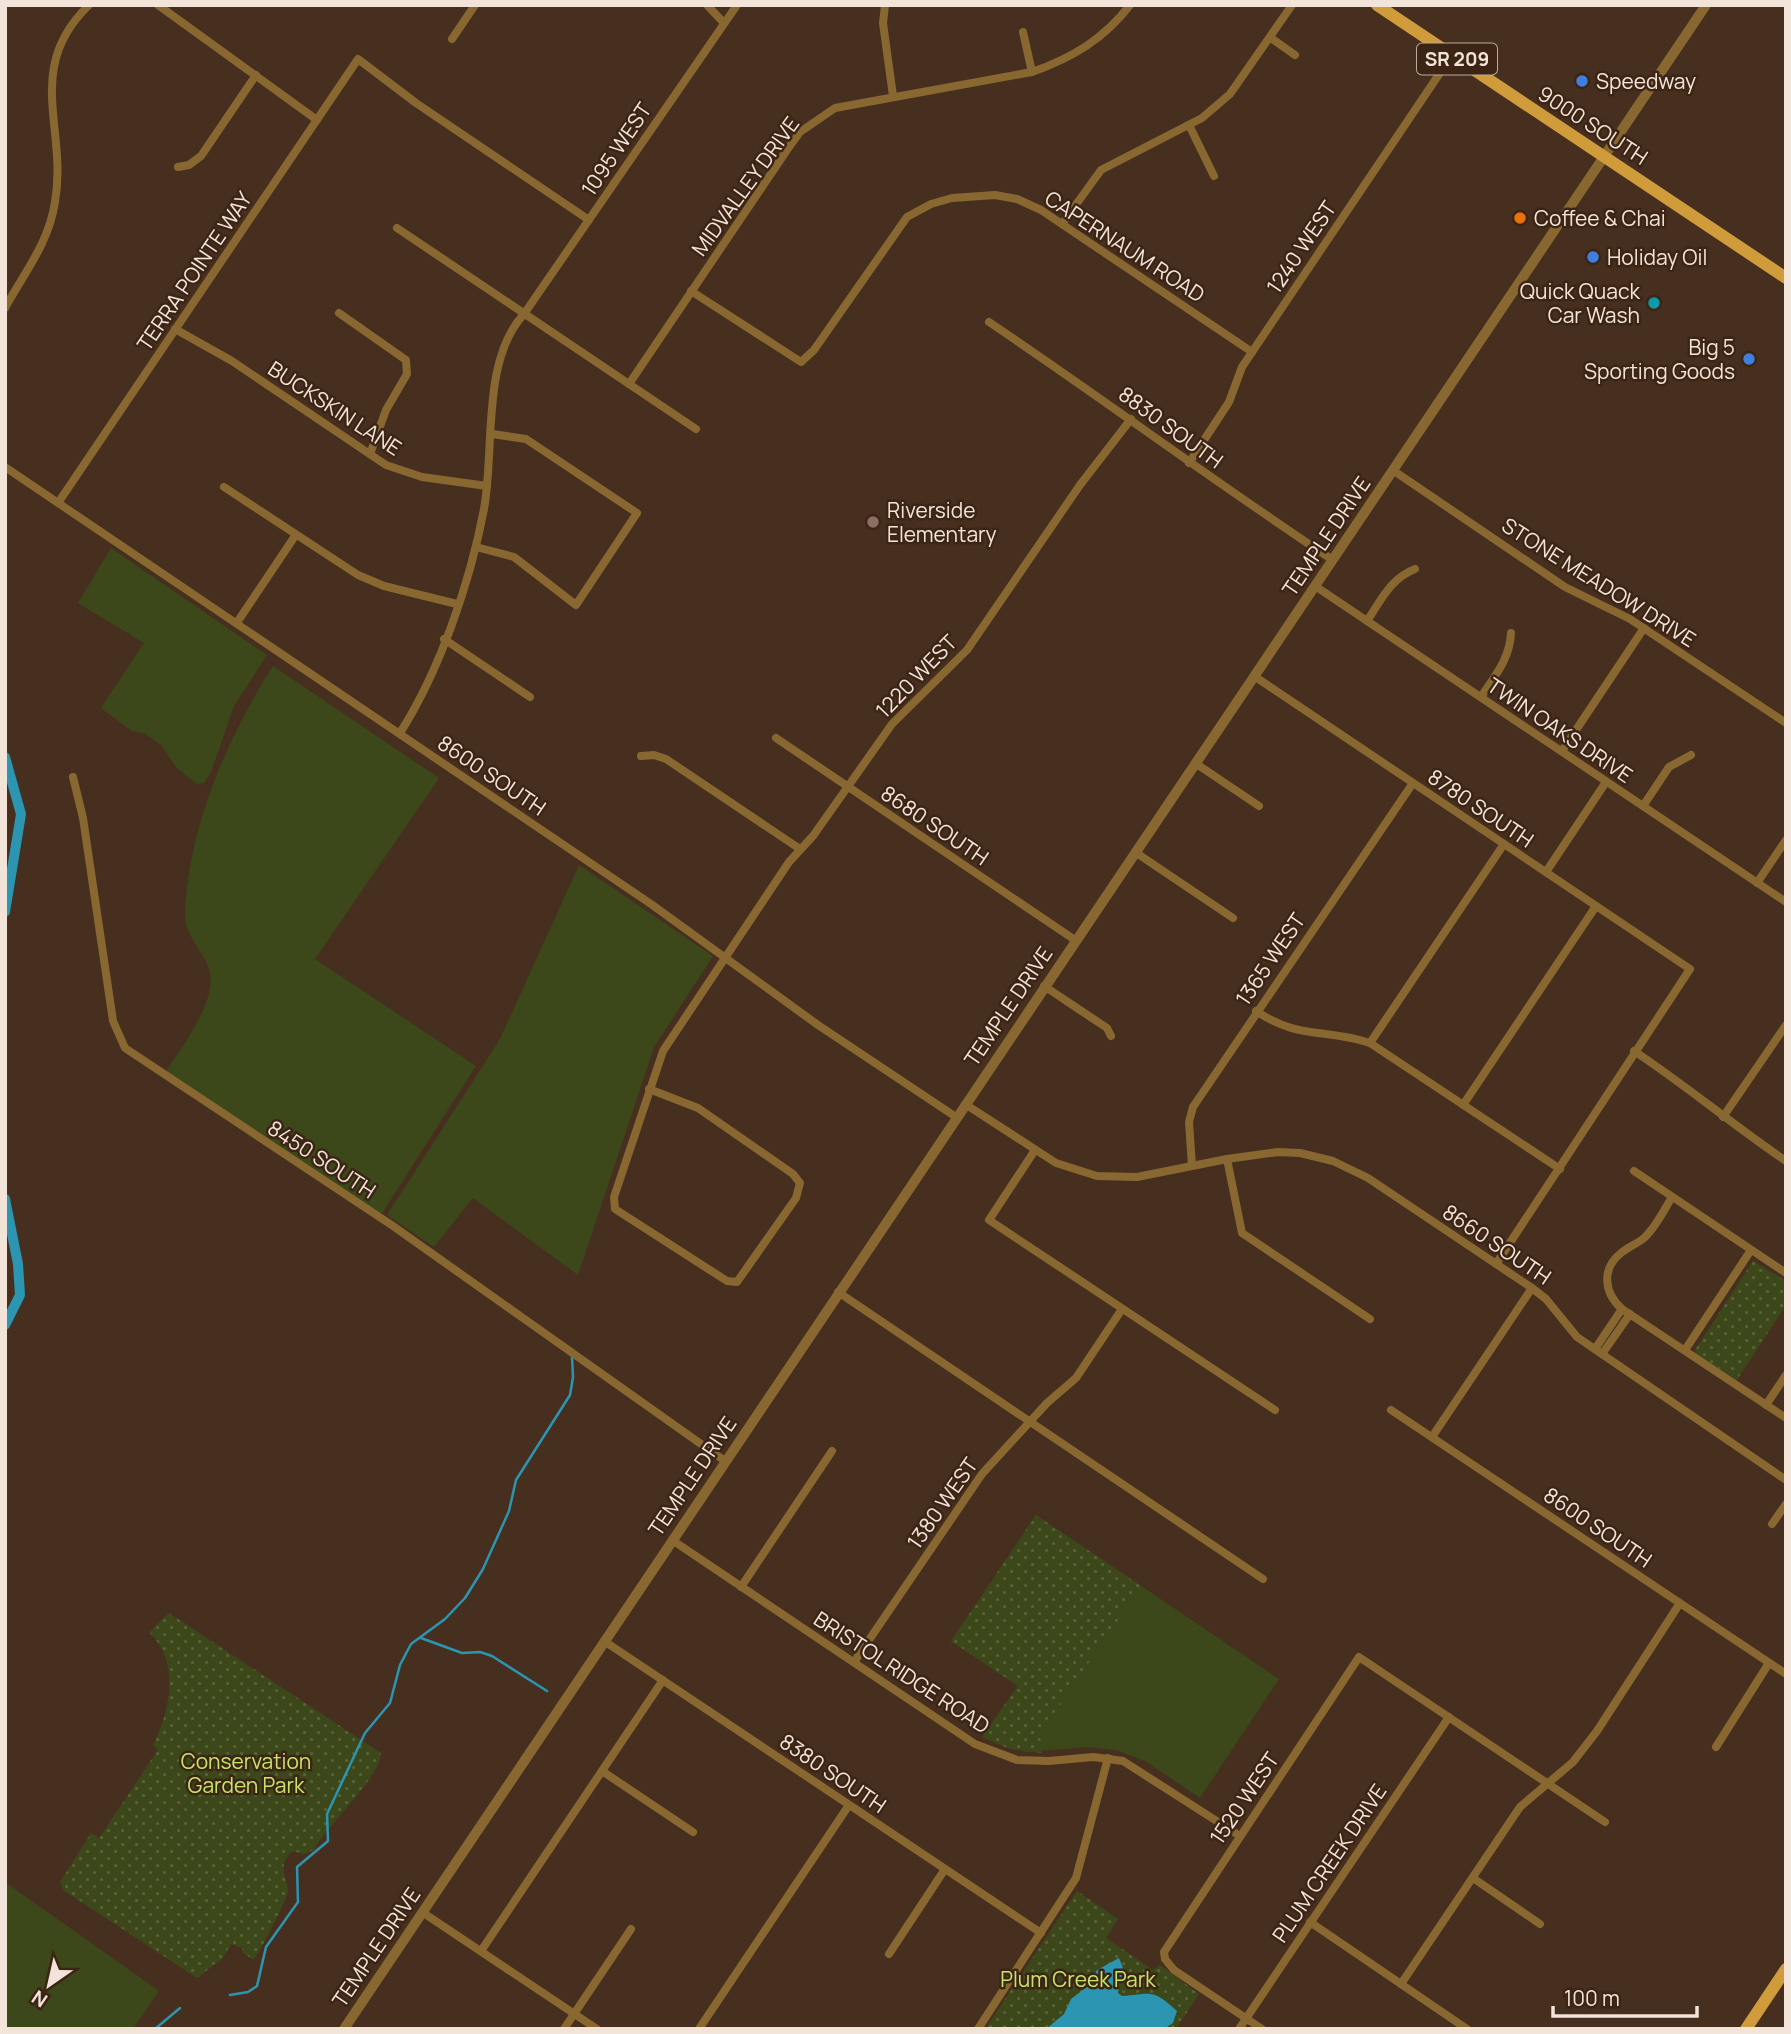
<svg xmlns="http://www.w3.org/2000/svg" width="1791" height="2034" font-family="Manrope,sans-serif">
	<defs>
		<pattern id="park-dots" width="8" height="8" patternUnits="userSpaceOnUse" patternTransform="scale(1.75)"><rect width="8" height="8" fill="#3c4819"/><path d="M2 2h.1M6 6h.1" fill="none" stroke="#59623a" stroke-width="1.8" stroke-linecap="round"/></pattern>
	</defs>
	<rect width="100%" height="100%" fill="#472f1f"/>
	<g fill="#3c4819">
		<polygon points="111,548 267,655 234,706 211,772 204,783 197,784 177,768 161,745 144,733 132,731 101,708 144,643 78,603"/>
		<path d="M273,666L439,778L315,959L476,1066L381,1215L166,1071C183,1045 221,997 208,966C201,948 184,934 185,913C189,826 227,738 273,666Z"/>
		<polygon points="579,865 713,956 654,1047 578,1275 473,1198 434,1247 387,1215 500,1039"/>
		<polygon points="1036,1515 1279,1679 1200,1798 1145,1761 1116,1750 1086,1747 1025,1752 982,1737 1018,1686 951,1641"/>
		<polygon points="5,1882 159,1991 133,2029 5,2029"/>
	</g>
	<g fill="url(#park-dots)">
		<polygon points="1753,1261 1786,1281 1786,1305 1737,1380 1696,1354 1695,1350"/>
		<polygon points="1036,1515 1141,1586 1040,1734 1042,1753 1010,1749 982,1737 1018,1686 951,1641"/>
		<path d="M169,1613L381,1753C381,1777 325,1827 314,1850L304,1854L293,1851C277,1864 286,1875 288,1891C288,1897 259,1954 254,1960L243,1953L242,1948L231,1944L223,1958L197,1978L63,1890L60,1882L91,1833L99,1838L158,1750L153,1745C170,1711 181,1663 149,1632Z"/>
		<polygon points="1077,1891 1118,1919 1106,1938 1153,1970 1160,1965 1199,1994 1176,2029 985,2029"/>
	</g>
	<path fill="#2b95b2" d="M1119,1958L1123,1968L1118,1993L1122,1996C1152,1994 1152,1988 1177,2011L1173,2023L1164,2029H1046L1064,2014L1071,1999L1088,1986L1097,1970Z"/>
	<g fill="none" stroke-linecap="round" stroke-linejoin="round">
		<g stroke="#2b95b2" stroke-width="2.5">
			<polyline points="421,1638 462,1653 480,1652 492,1656 547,1691"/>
			<polyline points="230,1995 248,1992 257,1986 266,1947 298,1902 297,1867 328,1841 327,1814 365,1733 390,1703 400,1665 411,1644 445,1619 465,1598 483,1569 509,1511 516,1480 570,1395 573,1377 572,1357"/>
			<polyline points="155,2029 180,2008"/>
		</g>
		<g stroke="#2b95b2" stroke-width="10">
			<polyline points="5,757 21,814 5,912"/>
			<polyline points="5,1199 18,1264 20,1295 5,1325"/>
		</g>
		<g stroke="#886830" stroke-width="8">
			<polyline points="158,5 317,120"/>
			<polyline points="707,5 723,22"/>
			<polyline points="885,5 883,23 893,96"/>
			<polyline points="1023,32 1032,72"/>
			<polyline points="1271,38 1295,55"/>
			<polyline points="452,39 475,5"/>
			<polyline points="1189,125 1214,176"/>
			<polyline points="178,167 189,165 201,156 256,75"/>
			<polyline points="1062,224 1101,170 1202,118 1230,94 1292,5"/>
			<polyline points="397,228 696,429"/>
			<polyline points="691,291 801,362 814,350 907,217 931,204 952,198 995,195 1017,199 1041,210 1252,352"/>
			<path d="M5,308C24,273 49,243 55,202C68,128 23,69 89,5"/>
			<polyline points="339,313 406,360 407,374 386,410 370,454"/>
			<path d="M989,322C1105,400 1216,483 1333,560"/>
			<polyline points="175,329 232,361 386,465 422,477 487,486"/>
			<path d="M629,384L787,150L800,132L835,108L1032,72C1072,58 1104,39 1130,5"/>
			<polyline points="1189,463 1229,402 1242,367 1452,55"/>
			<polyline points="5,467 651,904 818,1025 956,1117"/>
			<polyline points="1394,471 1565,587 1630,619 1786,723"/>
			<polyline points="224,487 358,575 384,586 457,604"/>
			<polyline points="58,503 358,59 416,103 589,220"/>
			<polyline points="476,547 514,557 576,605 637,513 526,439 492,434"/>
			<polyline points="1315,586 1786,902"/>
			<polyline points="238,621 295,536"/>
			<path d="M1367,621C1381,600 1391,578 1415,569"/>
			<polyline points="444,639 530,697"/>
			<polyline points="1254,676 1690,969 1496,1264"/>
			<path d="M1481,697C1494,677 1510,659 1511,633"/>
			<path d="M400,733C440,670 470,583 484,509C495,449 481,360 524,314L737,5"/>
			<polyline points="776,738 1075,940"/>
			<polyline points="1562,751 1644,628"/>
			<polyline points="641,756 654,755 666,759 800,849"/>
			<polyline points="1195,763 1259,806"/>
			<polyline points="73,777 83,818 113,1021 125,1048 393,1226 725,1461"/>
			<polyline points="1643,806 1669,767 1691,755"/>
			<polyline points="1135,852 1233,918"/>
			<polyline points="1546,872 1606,782"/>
			<polyline points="1757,883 1786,840"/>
			<polyline points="1044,986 1107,1028 1111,1036"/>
			<path d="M1256,1011C1299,1040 1324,1028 1370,1043L1560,1169"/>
			<polyline points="1370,1043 1504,844"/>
			<path d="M1634,1051C1687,1086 1734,1126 1786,1161"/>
			<polyline points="649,1089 698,1108 793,1174 800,1183 796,1198 737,1282 727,1281 615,1209 614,1197 663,1051 789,862 813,836 892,724 967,650 1080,485 1131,419"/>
			<polyline points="965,1104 1056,1163 1097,1176 1137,1177 1227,1159 1278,1152 1300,1153 1333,1161 1368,1178 1532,1288 1546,1299 1577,1337 1786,1480"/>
			<polyline points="1463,1105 1596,906"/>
			<polyline points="1723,1117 1786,1025"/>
			<polyline points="1035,1150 989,1220 1275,1410"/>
			<polyline points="1227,1159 1242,1233 1370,1319"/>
			<polyline points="1192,1166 1189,1122 1193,1107 1413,783"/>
			<polyline points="1634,1171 1786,1273"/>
			<path d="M1672,1197C1664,1210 1656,1227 1644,1238C1637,1244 1628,1247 1621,1253C1601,1269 1604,1293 1622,1309L1786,1418"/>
			<polyline points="838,1292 1263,1579"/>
			<polyline points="1595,1349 1622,1309"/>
			<polyline points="1685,1350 1751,1250"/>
			<polyline points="1602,1354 1630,1314"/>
			<polyline points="1766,1405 1786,1375"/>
			<polyline points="1391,1410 1786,1674"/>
			<polyline points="1432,1437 1532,1288"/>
			<polyline points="1772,1524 1786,1504"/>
			<polyline points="672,1540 975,1744 1017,1760 1049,1761 1093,1757 1123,1761 1240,1836"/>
			<polyline points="741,1587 832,1451"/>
			<polyline points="604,1641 1041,1933"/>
			<polyline points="854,1662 982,1474 1047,1403 1076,1378 1122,1309"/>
			<polyline points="1716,1747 1769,1663"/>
			<polyline points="602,1771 693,1832"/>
			<polyline points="1473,1878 1540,1924"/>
			<polyline points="422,1912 597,2029"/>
			<polyline points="1310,1922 1467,2029"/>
			<polyline points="481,1951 663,1680"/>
			<polyline points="889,1954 945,1869"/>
			<polyline points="1401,1984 1520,1807 1573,1762 1597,1731 1680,1603"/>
			<polyline points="564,2029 631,1929"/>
			<polyline points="699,2029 849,1805"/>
			<polyline points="978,2029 1076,1878 1108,1758"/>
			<polyline points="1239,2029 1449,1717"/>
			<polyline points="1262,2029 1174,1970 1165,1959 1164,1952 1359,1657 1605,1822"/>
		</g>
		<polyline stroke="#886830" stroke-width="10" points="344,2029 1706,5"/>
		<g stroke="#d09b3a" stroke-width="12">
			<polyline points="1377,5 1786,278"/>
			<polyline points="1746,2029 1786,1969"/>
		</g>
	</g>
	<g fill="#3f7fe0" stroke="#3c2515" stroke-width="2.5">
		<circle cx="1582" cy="81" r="7"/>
		<circle cx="1593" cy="257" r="7"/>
		<circle cx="1749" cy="359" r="7"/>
	</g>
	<circle fill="#e8710a" stroke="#3c2515" stroke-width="2.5" cx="1520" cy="218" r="7"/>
	<circle fill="#0f9aa8" stroke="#3c2515" stroke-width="2.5" cx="1654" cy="303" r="7"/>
	<circle fill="#8d6e63" stroke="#3c2515" stroke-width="2.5" cx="873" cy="522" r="7"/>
	<g text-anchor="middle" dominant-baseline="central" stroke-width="5" stroke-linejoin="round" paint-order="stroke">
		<rect fill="#3c2515" stroke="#bcab9e" stroke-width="2" x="1417" y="43.5" width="80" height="31" rx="5"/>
		<g font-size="19" font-weight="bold" fill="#f3e4d9">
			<text x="1457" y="59">SR 209</text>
		</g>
		<g font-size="21" fill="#f3e4d9" stroke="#3c2515" text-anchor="start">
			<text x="1596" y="81">Speedway</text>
			<text x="1534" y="218">Coffee &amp; Chai</text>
			<text x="1607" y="257">Holiday Oil</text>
			<text x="1640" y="291" text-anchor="end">Quick Quack<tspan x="1640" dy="24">Car Wash</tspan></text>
			<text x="1735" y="347" text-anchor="end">Big 5<tspan x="1735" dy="24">Sporting Goods</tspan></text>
			<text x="887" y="510">Riverside<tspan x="887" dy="24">Elementary</tspan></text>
		</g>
		<g font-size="21" fill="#f3e4d9" stroke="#3c2515">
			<text transform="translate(1593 125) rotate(33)">9000 SOUTH</text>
			<text transform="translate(616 149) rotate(-56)">1095 WEST</text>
			<text transform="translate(745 186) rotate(-54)">MIDVALLEY DRIVE</text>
			<text transform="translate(1125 246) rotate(33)">CAPERNAUM ROAD</text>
			<text transform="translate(1301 247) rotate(-56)">1240 WEST</text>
			<text transform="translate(194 271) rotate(-56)">TERRA POINTE WAY</text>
			<text transform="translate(335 408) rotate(33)">BUCKSKIN LANE</text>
			<text transform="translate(1171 427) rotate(36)">8830 SOUTH</text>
			<text transform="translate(1326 536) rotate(-56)">TEMPLE DRIVE</text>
			<text transform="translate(1599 582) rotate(32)">STONE MEADOW DRIVE</text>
			<text transform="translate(916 676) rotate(-46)">1220 WEST</text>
			<text transform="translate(1560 730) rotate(34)">TWIN OAKS DRIVE</text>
			<text transform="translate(492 775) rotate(34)">8600 SOUTH</text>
			<text transform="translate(1481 808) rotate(34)">8780 SOUTH</text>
			<text transform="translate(935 825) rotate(34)">8680 SOUTH</text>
			<text transform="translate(1270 959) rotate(-56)">1365 WEST</text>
			<text transform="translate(1008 1006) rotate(-56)">TEMPLE DRIVE</text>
			<text transform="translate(322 1159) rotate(33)">8450 SOUTH</text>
			<text transform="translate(1497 1244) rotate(34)">8660 SOUTH</text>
			<text transform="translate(692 1476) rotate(-56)">TEMPLE DRIVE</text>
			<text transform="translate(942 1503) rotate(-55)">1380 WEST</text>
			<text transform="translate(1598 1527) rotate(34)">8600 SOUTH</text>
			<text transform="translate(902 1672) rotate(33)">BRISTOL RIDGE ROAD</text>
			<text transform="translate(833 1773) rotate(34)">8380 SOUTH</text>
			<text transform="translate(1244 1798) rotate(-56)">1520 WEST</text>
			<text transform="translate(1329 1863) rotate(-56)">PLUM CREEK DRIVE</text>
			<text transform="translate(376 1947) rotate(-56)">TEMPLE DRIVE</text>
		</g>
		<g font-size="21" fill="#c4e668" stroke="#3c2515">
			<text x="246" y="1761">Conservation<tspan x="246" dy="24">Garden Park</tspan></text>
			<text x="1078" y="1979">Plum Creek Park</text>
		</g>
	</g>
	<rect width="1791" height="2034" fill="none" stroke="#f3e4d9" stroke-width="14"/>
	<g transform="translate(49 1985) rotate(214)" stroke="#3c2515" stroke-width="5" paint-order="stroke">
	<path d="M0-5L12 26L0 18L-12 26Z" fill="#f3e4d9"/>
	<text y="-10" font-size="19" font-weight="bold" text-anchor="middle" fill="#f3e4d9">N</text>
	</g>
	<path d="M1553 2006v10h144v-10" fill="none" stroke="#f3e4d9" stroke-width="3.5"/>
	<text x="1564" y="2006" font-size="21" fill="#f3e4d9" stroke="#3c2515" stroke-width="5" paint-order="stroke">100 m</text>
</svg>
